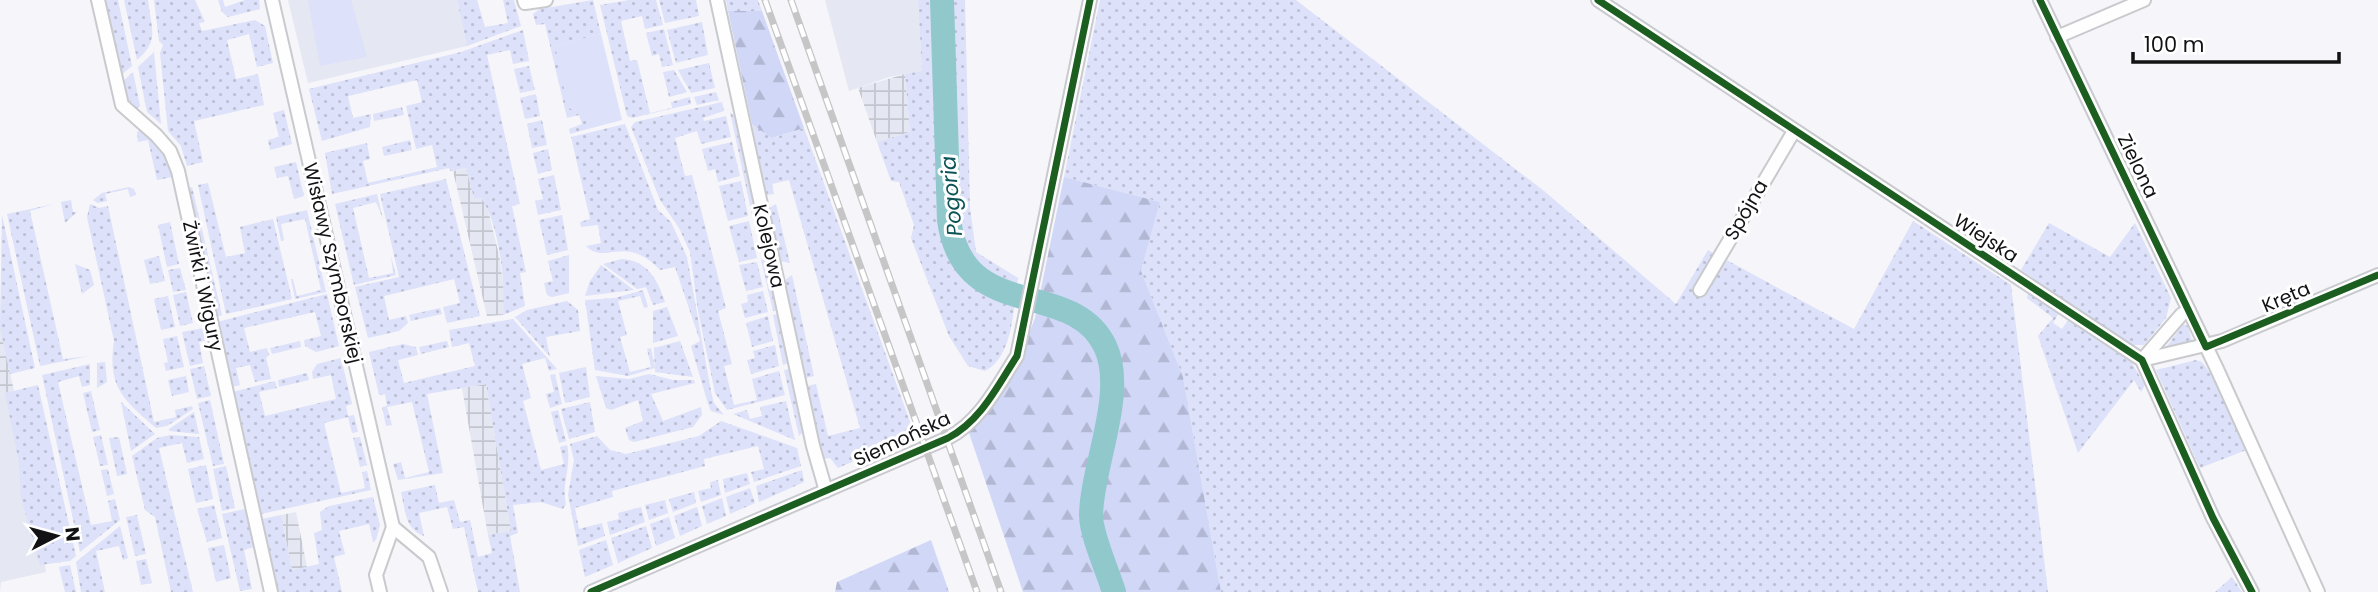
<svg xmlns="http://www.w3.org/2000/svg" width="2378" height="592" font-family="Poppins,sans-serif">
	<defs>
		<pattern id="industrial-grid" width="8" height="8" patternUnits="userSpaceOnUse" patternTransform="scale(1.75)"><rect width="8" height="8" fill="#e5e7f2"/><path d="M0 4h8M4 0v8" fill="none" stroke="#c3c5cf"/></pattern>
		<pattern id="grass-dots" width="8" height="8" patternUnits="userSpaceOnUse" patternTransform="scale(1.75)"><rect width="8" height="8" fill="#dde1f9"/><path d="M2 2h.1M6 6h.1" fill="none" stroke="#bdc0d5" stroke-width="1.8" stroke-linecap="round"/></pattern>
		<pattern id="forest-firs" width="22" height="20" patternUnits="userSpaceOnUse" patternTransform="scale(1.75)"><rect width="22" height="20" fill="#d1d7f7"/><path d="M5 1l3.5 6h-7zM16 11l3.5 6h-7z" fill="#b2b8d3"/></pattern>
	</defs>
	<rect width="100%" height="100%" fill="#f5f5fa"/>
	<g fill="#e5e7f2">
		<polygon points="288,0 457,0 467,46 308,83"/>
		<polygon points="825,0 918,0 922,71 889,77 849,91"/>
		<polygon points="14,391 46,572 1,582 0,592 0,394"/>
	</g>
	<g fill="url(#industrial-grid)">
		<polygon points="905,74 910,132 877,142 858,88"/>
		<polygon points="466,168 474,198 481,198 487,206 499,255 505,297 503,315 487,316 453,171"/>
		<polygon points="0,327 14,391 0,394"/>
		<polygon points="486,384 511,531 488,535 462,388"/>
		<polygon points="296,512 307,567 292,570 281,515"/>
	</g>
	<g fill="url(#grass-dots)">
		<polygon points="105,0 118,0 132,66 121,75"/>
		<path d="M124,0H148C151,28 160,41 137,60Z"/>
		<polygon points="154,0 195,0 205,22 199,23 202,31 255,20 265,26 273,63 257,67 249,34 227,40 236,79 258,74 264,105 194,121 203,162 187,166 181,146 168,131 160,53 163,45 159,41"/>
		<polygon points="218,0 223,0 225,7 245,0 259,0 260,9 228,17 222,12"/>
		<polygon points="457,0 477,0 485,27 508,23 503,0 514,0 521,26 467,46"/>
		<polygon points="593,0 601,34 555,46 585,113 588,129 570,134 569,129 582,124 579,115 567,118 545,24 536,25 533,14 540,9"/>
		<polygon points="629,0 656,0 663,25 645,29 642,16 621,21 630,61 637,60 650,113 672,108 671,102 690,97 691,104 632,118 627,116 600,5"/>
		<polygon points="659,0 696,0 699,16 665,23"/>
		<polygon points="726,0 758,0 762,11 728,11"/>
		<path d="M918,0H965L970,208L976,252L1018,278C1013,307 1014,356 985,371L968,366L949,336L911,238L914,225L899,182L891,181L877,142L910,132L905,74L922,71Z"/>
		<polygon points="1100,0 1296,0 1544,191 1676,304 1708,250 1854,329 1913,221 2011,285 2048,592 1221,592 1183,377 1141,271 1160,202 1064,177"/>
		<polygon points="702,22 708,55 676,63 667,30"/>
		<polygon points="664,29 673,65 662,67 659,54 652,56 646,33"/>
		<path d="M523,30L529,61L513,64L510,50L487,55L520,204L512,206L526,272L520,273L525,306L503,315C506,285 499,222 481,198H474L466,168L450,171L449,168L332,194L325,153L367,143L370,159L363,161L368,183L437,167L432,145L416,149L406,106L422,102L417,80L348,96L353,118L371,114L370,127L322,141L309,89L461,52Z"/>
		<polygon points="154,52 161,124 147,112 138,67"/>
		<polygon points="709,63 715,88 691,93 678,70"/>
		<polygon points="529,66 535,90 520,93 514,69"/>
		<polygon points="674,70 687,92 669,97 663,72"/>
		<polygon points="133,72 140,106 137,109 125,95 122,82"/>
		<polygon points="716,92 719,100 697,105 694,97"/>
		<polygon points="536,94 540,116 525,119 520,98"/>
		<polygon points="722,102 724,111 703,118 704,121 726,116 731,137 701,144 697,131 675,138 685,176 692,175 726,308 718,311 732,364 724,366 734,405 757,400 752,379 779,371 785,395 727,410 715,393 698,311 690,252 679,228 660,200 631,127 635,122"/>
		<polygon points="402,107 404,115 374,121 373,114"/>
		<polygon points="284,110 292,144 270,150 268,140 279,137 273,113"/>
		<polygon points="730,112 736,118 757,214 752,215"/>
		<polygon points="542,120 547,145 532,148 527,124"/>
		<path d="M625,124L658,210L671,222L687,257L711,391L714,403L724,415L711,411L708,404L691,346L700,341L675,267L660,270C625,233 606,266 586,246L601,243L598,225L581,227L580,222L590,219L571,137Z"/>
		<polygon points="752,124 773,138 804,128 913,430 904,435 907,443 884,448 838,468 830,458 823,459 807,386 816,384 828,436 860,428 789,180 772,184 774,194 766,195"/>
		<polygon points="140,130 167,157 172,177 157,180 148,140 138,142 137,132"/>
		<polygon points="410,140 412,150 384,156 382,147"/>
		<polygon points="732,142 740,176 718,182 715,169 708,171 702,149"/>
		<polygon points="548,149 552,170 538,174 533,153"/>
		<polygon points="296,162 304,196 294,199 288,176 277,178 274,167"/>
		<polygon points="554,175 561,210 538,215 535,201 543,199 538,179"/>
		<polygon points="446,179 480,316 447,323 443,307 460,303 454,279 384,296 389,320 406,316 408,323 399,331 368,338 355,287 399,277 380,194"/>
		<polygon points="741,181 748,216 728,221 719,186"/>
		<polygon points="208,183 226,257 245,253 240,227 273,219 292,299 226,314 198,185"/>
		<polygon points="129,187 134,189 136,195 130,197 128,189 105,194 107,201 98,203 93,200 102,193"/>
		<polygon points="192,187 222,315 216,317 187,189"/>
		<polygon points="377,194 383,219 376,202 353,208 369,278 393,273 391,256 396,275 354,285 335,204"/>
		<polygon points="71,200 73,212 77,212 65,223 61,202"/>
		<polygon points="54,204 30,211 63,359 89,356 40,366 7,214"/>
		<path d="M90,204L99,208L108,206L154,422L176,417L175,410L192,406L193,409L167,426L156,428C124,400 107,388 114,341L87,217Z"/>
		<polygon points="776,204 790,263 780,261 769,208"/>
		<polygon points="307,210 326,292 295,299 291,279 293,279 297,296 321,290 305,219 281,224 284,240 281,241 276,217"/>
		<polygon points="2,215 35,368 10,374 0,327"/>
		<polygon points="562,215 568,250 547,255 539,220"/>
		<polygon points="749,221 757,258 739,262 729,226"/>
		<polygon points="170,222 179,264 167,267 158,225"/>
		<polygon points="2049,223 2110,257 2135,223 2171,298 2166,318 2144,345 2129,345 2021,270"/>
		<polygon points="569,255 569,293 552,297 547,295 544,283 553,281 548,261"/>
		<polygon points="159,256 165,281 150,284 144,260"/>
		<path d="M622,259C647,260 658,280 665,302L653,305L646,287L637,289L603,264Z"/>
		<polygon points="766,259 777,310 773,311 761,260"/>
		<polygon points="757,262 763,287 746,291 739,265"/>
		<polygon points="75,264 90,270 94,285 82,294"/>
		<polygon points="601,265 634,290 585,296 590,281"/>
		<polygon points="180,268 186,290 173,292 168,270"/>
		<polygon points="792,275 814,376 806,378 785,280"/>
		<polygon points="643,290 648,307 644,308 640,296 618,301 627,335 620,337 630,372 651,367 647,349 651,348 655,368 628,376 595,370 585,300 615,298"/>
		<polygon points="763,291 768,312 745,318 741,304 748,302 747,295"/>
		<polygon points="186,292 193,323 180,326 173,295"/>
		<polygon points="2028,293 2059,313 2053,323 2062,329 2068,320 2132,363 2145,385 2141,392 2134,380 2078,453 2038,336 2053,318 2027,298"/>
		<polygon points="327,294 339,346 316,352 305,346 304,340 321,336 315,312 244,328 250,352 267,348 269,355 266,358 271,379 255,382 250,365 236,368 240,385 231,387 217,322"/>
		<polygon points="168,296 175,327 161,330 154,299"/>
		<polygon points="567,301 578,310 580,331 546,337 550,357 515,317 527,310"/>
		<polygon points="667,307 678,336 653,343 653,311"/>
		<polygon points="440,308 442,314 411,321 409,315"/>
		<polygon points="778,314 788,363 783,365 773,315"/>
		<polygon points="768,316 773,341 752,347 746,323"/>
		<path d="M513,319L557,369L549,371L545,358L522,364L531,398L523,401L541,470L564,464L560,447L567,445C572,466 561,484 566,504L563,509L541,502L513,505L518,533L510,536L520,592H478L464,527L453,529L447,507L419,513L424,536C405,530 405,509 401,492L435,485L439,503L454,500L460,522L470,520L478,557L492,553L488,535L511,531L486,384L427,394L443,473L398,480L393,464L401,462L405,478L429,472L412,402L387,407L392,425L386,426L382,407L387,406L385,394L379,395L369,352L403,344L416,347L418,355L398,360L404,383L475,366L469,343L452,347L449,330Z"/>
		<polygon points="2183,324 2188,326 2192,342 2165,349"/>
		<polygon points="204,328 207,340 199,342 203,363 190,366 182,332"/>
		<polygon points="177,336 184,367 166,371 164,363 168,362 163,339"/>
		<polygon points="300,341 301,347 272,354 270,348"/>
		<polygon points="447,341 449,347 421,354 419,347"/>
		<polygon points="680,341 693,377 655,372 654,348"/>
		<polygon points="775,345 779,366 751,374 747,360 755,358 753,351"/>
		<polygon points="341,358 352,404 346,406 348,416 354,415 358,432 352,433 348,417 324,423 341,493 365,488 362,472 367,471 371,490 261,514 233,392 275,381 277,388 259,392 265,416 336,399 331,375 313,379 312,372 317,364"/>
		<polygon points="2196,360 2202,362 2211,374 2215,373 2249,449 2200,468 2156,370"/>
		<polygon points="105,362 107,382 97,388 97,363"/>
		<polygon points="90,364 90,385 82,387 79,376 58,382 91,525 112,521 108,501 115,499 120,520 80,552 42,375"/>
		<polygon points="204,366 211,396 197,399 190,369"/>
		<polygon points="586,367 590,397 565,403 559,373"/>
		<polygon points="790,369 804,431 799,436 784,370"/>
		<polygon points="307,373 309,380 279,387 278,380"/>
		<polygon points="555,374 562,404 550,408 546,394 554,392 550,375"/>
		<polygon points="649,374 673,380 694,380 695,383 651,394 663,421 701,407 702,415 693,427 634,442 629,440 625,428 643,421 638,400 611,410 606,408 596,376 629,379"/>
		<polygon points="186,376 189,392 172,396 168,380"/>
		<polygon points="38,385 76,556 70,561 40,565 21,498 19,463 5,393"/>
		<polygon points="91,391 100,430 92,432 83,393"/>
		<polygon points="210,400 224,464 213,466 198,403"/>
		<polygon points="786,401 795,440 733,414 747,410 750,419 762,416 760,407"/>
		<polygon points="121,402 155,434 131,451"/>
		<polygon points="590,402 595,432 569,439 561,409"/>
		<polygon points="558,410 566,441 559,443 551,412"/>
		<polygon points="194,412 199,434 169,431 169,429"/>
		<polygon points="721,421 797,448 801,466 754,482 751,472 764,469 758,446 704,459 705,466 612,491 613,497 575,508 579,529 602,523 605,536 578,546 568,495 574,460 570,444 597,436 610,450 626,454 699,436"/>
		<polygon points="101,435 108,465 100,466 93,437"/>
		<polygon points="170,435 199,437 204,459 187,463 182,443 159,448 193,592 171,592 155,517 145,510 132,456 157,438"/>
		<polygon points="119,437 127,474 117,476 109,438"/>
		<polygon points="360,437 367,465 360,467 353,438"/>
		<polygon points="206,465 213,499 196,503 188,469"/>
		<polygon points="226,466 235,508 222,511 213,469"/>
		<polygon points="108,469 114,494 107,496 101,470"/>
		<polygon points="802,470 804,482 759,502 756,486"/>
		<polygon points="747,473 750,484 725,493 723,479"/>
		<polygon points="718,480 721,495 701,502 698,491 711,488 710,482"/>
		<polygon points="750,488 755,503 730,514 726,497"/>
		<polygon points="694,492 696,503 673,512 669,499"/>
		<polygon points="373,497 380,525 376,540 373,542 369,524 339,531 345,554 334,557 342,592 278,592 262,519 281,515 292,570 319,564 314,533 322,530 320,512 329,506"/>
		<polygon points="722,498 726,516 707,524 702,506"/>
		<polygon points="665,500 668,513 649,520 645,505"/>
		<polygon points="214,505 222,538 207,542 197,509"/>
		<polygon points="641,507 645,522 610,535 607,522 619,519 618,513"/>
		<polygon points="697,507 702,526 680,536 674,516"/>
		<polygon points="245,509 254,547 244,550 252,589 240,591 222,514"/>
		<polygon points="137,515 146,554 135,556 126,517"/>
		<polygon points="669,517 675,538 656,546 650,524"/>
		<polygon points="120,526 128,558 123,560 119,546 96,551 105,592 81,592 76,562"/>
		<polygon points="646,526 652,548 618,563 611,538"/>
		<polygon points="606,540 613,565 585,577 579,550"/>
		<polygon points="224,545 231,578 216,582 208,548"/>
		<polygon points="146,559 152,583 141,585 136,561"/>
		<polygon points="70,565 76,592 65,592 59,567"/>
		<polygon points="2232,577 2242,592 2215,592"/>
	</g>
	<g fill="url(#forest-firs)">
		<polygon points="728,11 762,11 804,128 772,138 752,124"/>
		<polygon points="1064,177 1160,202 1141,271 1183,377 1221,592 1023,592 969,433 1020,357 1035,318"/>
		<polygon points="931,540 949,592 835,592 837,582"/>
	</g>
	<g fill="#dde1f9">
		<polygon points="308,0 351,0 367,57 320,66"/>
		<polygon points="601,34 622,120 588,129 584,113 568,108 555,46"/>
	</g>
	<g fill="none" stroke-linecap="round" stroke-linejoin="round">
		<path stroke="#91c8cc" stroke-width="24" d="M942,0L949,220C963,325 1072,277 1105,346C1127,392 1092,465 1091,515C1091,535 1108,572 1114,592"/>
		<g stroke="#c9cacd" stroke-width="16">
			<g id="street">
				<polyline points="98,0 122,105 156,135 170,151 178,171 271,592"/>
				<polyline points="272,0 393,527 376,575 380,592"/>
				<polyline points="524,0 525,3 546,0"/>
				<polyline points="717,0 813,446 826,491"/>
				<polyline points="1598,0 2142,360 2213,518 2252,592"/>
				<polyline points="2040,0 2217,369 2318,592"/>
				<polyline points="2057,37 2144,0"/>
				<polyline points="1700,290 1794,131"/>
				<polyline points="2142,360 2222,341 2378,275"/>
				<polyline points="2142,360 2182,314 2189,311"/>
				<polyline points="393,527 429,557 441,592"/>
				<path d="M591,592L948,438C981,421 998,385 1017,356L1090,0"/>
			</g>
		</g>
		<use href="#street" stroke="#fefefe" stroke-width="12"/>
		<g stroke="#c6c6c7" stroke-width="7">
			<g id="rail">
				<polyline points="765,0 977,592"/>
				<polyline points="791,0 1001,592"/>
			</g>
		</g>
		<use href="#rail" stroke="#fff" stroke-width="4.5" stroke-dasharray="13" stroke-linecap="butt"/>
		<g stroke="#fff" stroke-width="11">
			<g id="cycleway">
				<polyline points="1598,0 2142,360 2213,518 2252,592"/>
				<polyline points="2040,0 2206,347 2378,275"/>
				<path d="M591,592L948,438C981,421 998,385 1017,356L1090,0"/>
			</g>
		</g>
		<use href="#cycleway" stroke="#1b5e20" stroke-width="7"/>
	</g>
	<g text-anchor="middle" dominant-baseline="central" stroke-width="6" stroke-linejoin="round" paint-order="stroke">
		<g font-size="19" fill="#121215" stroke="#fff">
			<text transform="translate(2138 166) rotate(64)">Zielona</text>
			<text transform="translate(1746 210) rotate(-60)">Spójna</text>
			<text transform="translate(1986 238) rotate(33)">Wiejska</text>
			<text transform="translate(769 246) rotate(77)">Kolejowa</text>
			<text transform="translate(333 263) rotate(77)">Wisławy Szymborskiej</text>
			<text transform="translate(203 286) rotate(78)">Żwirki i Wigury</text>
			<text transform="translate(2286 297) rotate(-23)">Kręta</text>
			<text transform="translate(902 439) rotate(-25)">Siemońska</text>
		</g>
		<g font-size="21" font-style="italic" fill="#0b5356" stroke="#fff">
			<text transform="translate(951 196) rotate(-95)">Pogoria</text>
		</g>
	</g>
	<g transform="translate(56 536) rotate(84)" stroke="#ffffff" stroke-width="5" paint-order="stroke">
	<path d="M0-5L12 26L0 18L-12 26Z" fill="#121215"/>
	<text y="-10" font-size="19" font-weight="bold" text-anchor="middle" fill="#121215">N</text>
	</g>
	<path d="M2133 52v10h206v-10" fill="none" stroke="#121215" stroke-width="3.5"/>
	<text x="2144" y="52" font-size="21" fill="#121215" stroke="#ffffff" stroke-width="5" paint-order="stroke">100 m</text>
</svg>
